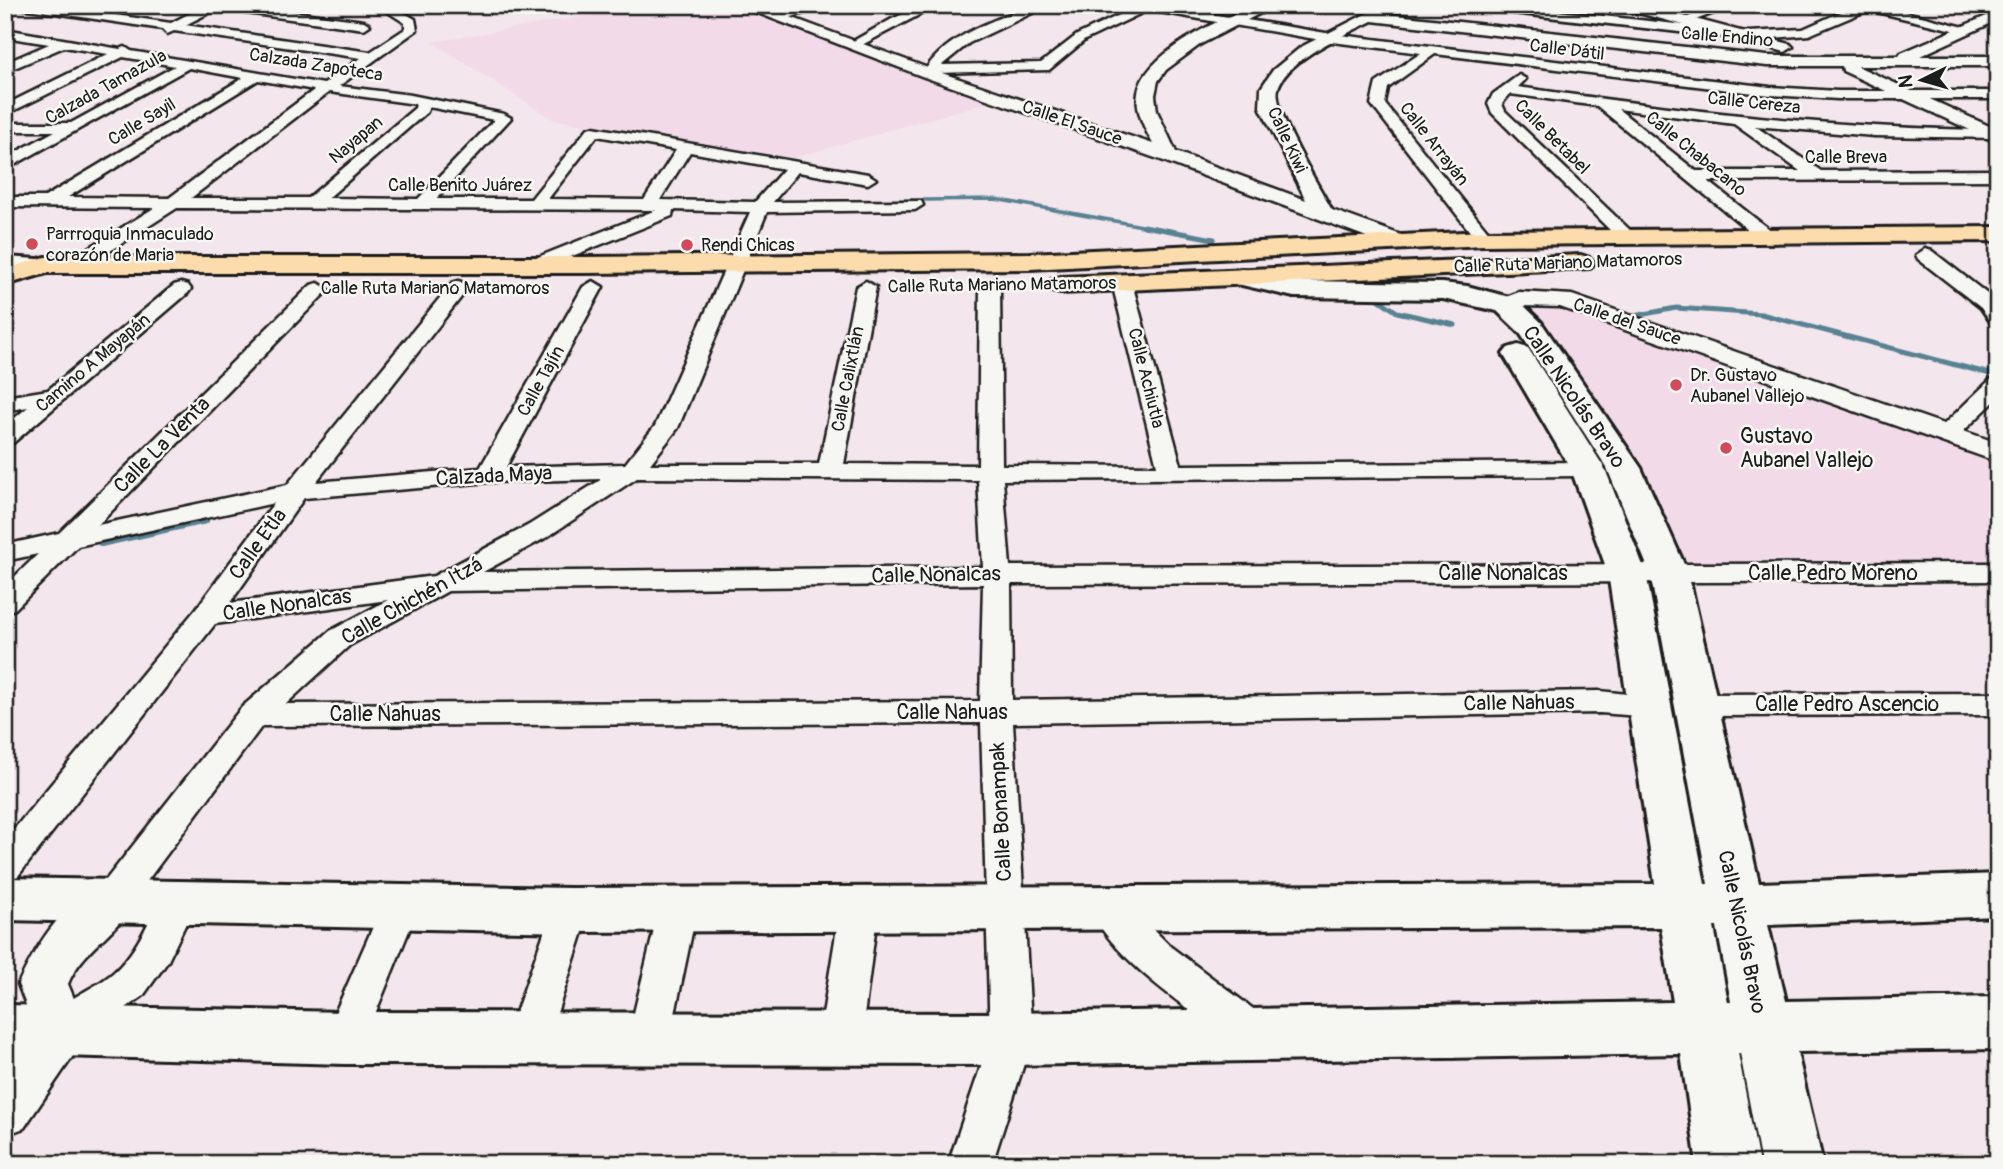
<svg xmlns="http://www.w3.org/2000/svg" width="2003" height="1169" font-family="Pangolin,sans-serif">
	<rect width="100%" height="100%" fill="#f4e6ed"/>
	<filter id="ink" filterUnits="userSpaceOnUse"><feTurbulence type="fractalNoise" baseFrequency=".0143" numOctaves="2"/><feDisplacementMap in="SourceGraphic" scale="14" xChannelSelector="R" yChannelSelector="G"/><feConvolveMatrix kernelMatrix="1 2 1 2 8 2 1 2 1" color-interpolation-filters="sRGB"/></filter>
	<g filter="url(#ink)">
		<g fill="#f2dae9">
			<polygon points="652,5 726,5 992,101 793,158 554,120 432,42"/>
			<polygon points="1518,297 1603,322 1998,462 1998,564 1686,562"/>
		</g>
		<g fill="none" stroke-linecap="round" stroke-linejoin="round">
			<polyline stroke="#588292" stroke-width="3.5" points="784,202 995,199 1153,228"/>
			<g stroke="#588292" stroke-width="5">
				<polyline points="1144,226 1214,239"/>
				<polyline points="1377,298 1397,312 1455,325"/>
				<polyline points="1629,317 1676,308 1761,314 1998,376"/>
			</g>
			<polyline stroke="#588292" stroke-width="6" points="101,544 206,521"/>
			<g stroke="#1c1c1c" stroke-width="5">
				<g id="minor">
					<path d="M16,5H46L171,23L206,5H242L364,21L370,25L364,29L217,9L185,25L370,52L405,29V23L377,5H391L415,19L417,30L339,86L411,95L504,114L511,118L436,199H531L588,128L593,127L868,174L876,179L868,184L798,172L773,202L921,201L923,205L915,210L767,212L678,428L650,464H819L856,287L866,281L876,287L844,464L978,465L980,286L990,280L1000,286L1002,465L1157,466L1112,283L1122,277L1132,283L1181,465L1588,462L1597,464L1600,469L1597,474L1588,476L1003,480L1010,566L1998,563V581L1011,584L1012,700L1600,691L1663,698L1668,706L1663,714L1652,717L1600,713L1013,723L1032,1039L992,1164H948L990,1039L981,723L262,726L124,912L111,917L98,912L92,901L98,890L242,707L330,631L388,600L215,624L18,876L5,881V840L196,609L274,503L78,546L15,609L5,612V586L38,554L5,561V545L59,533L311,285L318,283L328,289L325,293L98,525L287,485L452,283L459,281L469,287L466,291L316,482L480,468L583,287L593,281L603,287L506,467L625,464L655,426L750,212L673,210L672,216L535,271L528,269L526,265L528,261L656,210L177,208L82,269H68L66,265L68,261L154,208L5,207V197H45L243,78L189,68L5,170V158L55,131H5V123H71L175,66L123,57L5,115V105L108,54L64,47L5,72V63L49,44L5,37V29L120,49L125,47L131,51L324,84L361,58L174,31L167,34L162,29L21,8ZM258,80L314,90L169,198L68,197ZM329,92L416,104L415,108L308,198H191ZM429,107L494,120L418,199L328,198L427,112ZM597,136L676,150L644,200L548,199ZM690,152L784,169L755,202L660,200ZM637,478L978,480L983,567L483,572L547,537ZM602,479L529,525L434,576L230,603L304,498L489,482ZM983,584L980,701L286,704L350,645L448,591Z"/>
					<polygon points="810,5 828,5 780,21 774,18"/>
					<polygon points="923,5 938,5 858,47 848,44 892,19"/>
					<path d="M1033,5H1049L969,43L942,65L1041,63L1077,35L1134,8L1130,5H1157L1332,34L1770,87L1838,91H1998V99H1838L1770,95L1435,54L1388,88L1385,104L1490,234L1493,238L1484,243L1478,242L1371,104L1376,83L1421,53L1332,42L1148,10L1085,40L1049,70L937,73L930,78L923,74C943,36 995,20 1033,5Z"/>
					<polygon points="1464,5 1502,5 1749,32 1803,29 1857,5 1878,5 1972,29 1966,33 1868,10 1809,35 1749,40 1469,8"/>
					<polygon points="1719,5 1736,5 1690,22 1680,20"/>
					<path d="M1519,75L1526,79L1518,87C1678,110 1836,129 1998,130V138L1874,136L1755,126L1821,171L1998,170V180L1708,181L1771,231L1774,235L1765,240L1759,239L1597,106L1510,94L1502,104L1505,111L1633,233L1636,237L1627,242L1621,241L1492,113L1488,104L1493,94ZM1618,109L1734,124L1800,171H1696Z"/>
					<polygon points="1925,249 1932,251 1995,300 1998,304 1998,325 1991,323 1981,308 1918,259 1916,255"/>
					<polygon points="181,283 188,285 191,289 188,293 13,443 5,445 5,426 28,407 5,411 5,397 48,390 174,285"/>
					<polygon points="1998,378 1998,398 1954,440 1938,440 1934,435 1938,430 1990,380"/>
					<polygon points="1998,693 1998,715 1697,716 1686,713 1681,705 1686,697 1697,694"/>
					<path d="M178,884L191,889L197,900L168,961L143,996L78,1041L64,1047L50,1041L44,1028C56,1000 92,992 114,972C138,951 151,916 165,889Z"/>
					<polygon points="400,890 413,895 419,906 360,1051 345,1057 330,1051 324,1038 387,895"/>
					<path d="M1108,892L1121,897L1171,947L1268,1020L1274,1033L1268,1046L1253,1052L1238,1046C1190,1009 1117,964 1089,908L1095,897Z"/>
					<polygon points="678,893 691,898 697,909 670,1038 664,1051 649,1057 634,1051 628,1038 659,909 665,898"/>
					<polygon points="859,893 872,898 878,909 861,1039 855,1052 840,1058 825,1052 819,1039 840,909 846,898"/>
					<polygon points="571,894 584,899 590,910 549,1038 543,1051 528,1057 513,1051 507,1038 552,910 558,899"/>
				</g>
			</g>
			<g stroke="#1c1c1c" stroke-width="5">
				<g id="tertiary">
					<path d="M737,5H758L936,71L1153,144C1145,129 1135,111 1138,93C1144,54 1220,18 1255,6C1261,4 1269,5 1276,5L1201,44L1166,70L1158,81L1155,95L1157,111L1176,152L1306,200L1260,107L1261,88L1273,70L1301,47L1383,5L1397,7L1387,14L1767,56H1899L1901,53L1998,11V20L1920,56H1998V66H1857L1998,130V143L1843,71L1842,66H1767L1372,21C1347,34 1286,59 1278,89C1272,109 1320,188 1332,210L1407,237L1410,242L1407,247L1399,249L1161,160L924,77Z"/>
					<polygon points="1618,5 1642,5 1790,44 1793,47 1785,52 1620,8"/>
					<polygon points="1519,292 1572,295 1998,443 1998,462 1560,307 1523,306 1507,312 1498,310 1495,305 1498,300"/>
					<path d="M111,882L127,887L134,901C118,933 82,949 68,984L87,1030L79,1047L24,1128L5,1135V1064L34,1026L18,984C38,942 65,898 111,882Z"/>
				</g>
			</g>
			<g stroke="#1c1c1c" stroke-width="6">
				<g id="secondary">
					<polygon points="5,257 54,260 58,265 54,270 5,273"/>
					<path d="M1242,269L1294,281L1443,283L1467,286L1517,299L1541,322L1641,468L1688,573L1759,883L1998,874V916L1768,925L1786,1001L1998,997V1049L1797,1052L1823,1164H1761L1740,1053H1738L1759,1164H1697L1681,1054L1011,1065L345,1064L61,1056L5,1057V1005L345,1012L1011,1013L1673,1002L1661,927L571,932L5,920V878L571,888L1655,884L1608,573L1571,469L1503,354L1508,348L1518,345L1528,348L1605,469L1646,573L1705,884H1708L1650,573L1607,468L1520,333L1497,311L1443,299L1294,297L1233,283L1229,277L1233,271ZM1714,927H1717L1731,1002H1728Z"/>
				</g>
			</g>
			<g stroke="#1c1c1c" stroke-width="6">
				<g id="primary">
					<polygon points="1998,227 1998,241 1484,245 1030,269 584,273 47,273 5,285 5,269 45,257 584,257 1030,253 1484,231"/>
					<polygon points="1581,255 1590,258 1594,263 1590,268 1061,293 1052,291 1048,285 1052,279 1061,277"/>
				</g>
			</g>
			<use href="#minor" fill="#f6f6f2" fill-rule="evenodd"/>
			<use href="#tertiary" fill="#f6f6f2" fill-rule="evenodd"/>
			<use href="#secondary" fill="#f6f6f2" fill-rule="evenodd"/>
			<use href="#primary" fill="#fcdcac" fill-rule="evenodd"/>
		</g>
	</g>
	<g fill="#d1495b" stroke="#f6f6f2" stroke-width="2.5">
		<circle cx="32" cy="244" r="7"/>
		<circle cx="687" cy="245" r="7"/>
		<circle cx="1676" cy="385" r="7"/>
		<circle cx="1726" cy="448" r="7"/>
	</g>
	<g text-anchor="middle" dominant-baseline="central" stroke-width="5" stroke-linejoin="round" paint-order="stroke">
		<g font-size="18" fill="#1c1c1c" stroke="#f6f6f2">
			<text transform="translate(1727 37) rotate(5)">Calle Endino</text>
			<text transform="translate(1567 50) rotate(7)">Calle Dátil</text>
			<text transform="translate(316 65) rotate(9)">Calzada Zapoteca</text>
			<text transform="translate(106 87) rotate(-29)">Calzada Tamazula</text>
			<text transform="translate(1754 103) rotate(6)">Calle Cereza</text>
			<text transform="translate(142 122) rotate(-31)">Calle Sayil</text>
			<text transform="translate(1072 123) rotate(19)">Calle El Sauce</text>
			<text transform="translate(1552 137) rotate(45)">Calle Betabel</text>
			<text transform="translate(356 140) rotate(-40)">Nayapan</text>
			<text transform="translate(1287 140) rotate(65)">Calle Kiwi</text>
			<text transform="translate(1434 144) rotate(52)">Calle Arrayán</text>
			<text transform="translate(1696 154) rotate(39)">Calle Chabacano</text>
			<text x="1846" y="157">Calle Breva</text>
			<text x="460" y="185">Calle Benito Juárez</text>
			<text transform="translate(1568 263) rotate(-2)">Calle Ruta Mariano Matamoros</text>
			<text transform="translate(1002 285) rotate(-1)">Calle Ruta Mariano Matamoros</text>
			<text x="435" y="288">Calle Ruta Mariano Matamoros</text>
			<text transform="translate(1627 322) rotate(19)">Calle del Sauce</text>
			<text transform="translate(93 363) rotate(-40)">Camino A Mayapán</text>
			<text transform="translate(1146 378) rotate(76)">Calle Achiutla</text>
			<text transform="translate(848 379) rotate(-79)">Calle Calixtlán</text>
			<text transform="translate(541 381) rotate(-61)">Calle Tajín</text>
		</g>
		<g font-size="18" fill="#1c1c1c" stroke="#f6f6f2" text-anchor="start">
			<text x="46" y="234">Parrroquia Inmaculado<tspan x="46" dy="21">corazón de Maria</tspan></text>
			<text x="701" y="245">Rendi Chicas</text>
			<text x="1690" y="375">Dr. Gustavo<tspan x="1690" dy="21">Aubanel Vallejo</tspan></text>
		</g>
		<g font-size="21" fill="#1c1c1c" stroke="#f6f6f2">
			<text transform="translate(1574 397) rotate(56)">Calle Nicolás Bravo</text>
			<text transform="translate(162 445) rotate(-45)">Calle La Venta</text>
			<text transform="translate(494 476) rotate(-3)">Calzada Maya</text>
			<text transform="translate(258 544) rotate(-54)">Calle Etla</text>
			<text x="1503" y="573">Calle Nonalcas</text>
			<text x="1833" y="573">Calle Pedro Moreno</text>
			<text transform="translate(936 575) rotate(-1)">Calle Nonalcas</text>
			<text transform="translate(412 601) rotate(-29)">Calle Chichén Itzá</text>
			<text transform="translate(287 605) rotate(-8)">Calle Nonalcas</text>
			<text transform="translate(1519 703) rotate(-1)">Calle Nahuas</text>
			<text x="1847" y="704">Calle Pedro Ascencio</text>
			<text x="952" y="712">Calle Nahuas</text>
			<text x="385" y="714">Calle Nahuas</text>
			<text transform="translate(1001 812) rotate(-93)">Calle Bonampak</text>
			<text transform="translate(1742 932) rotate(78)">Calle Nicolás Bravo</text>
		</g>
		<g font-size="21" fill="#1c1c1c" stroke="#f6f6f2" text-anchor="start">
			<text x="1740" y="436">Gustavo<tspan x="1740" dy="24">Aubanel Vallejo</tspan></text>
		</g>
	</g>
	<rect width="2003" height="1169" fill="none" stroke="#f6f6f2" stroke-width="28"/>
	<rect x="14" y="14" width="1975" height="1141" fill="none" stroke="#1c1c1c" stroke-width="2.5" filter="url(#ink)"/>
	<g transform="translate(1922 80) rotate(265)" stroke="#f6f6f2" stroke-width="5" paint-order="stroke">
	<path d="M0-5L12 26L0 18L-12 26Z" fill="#1c1c1c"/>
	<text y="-10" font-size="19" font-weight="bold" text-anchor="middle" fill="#1c1c1c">N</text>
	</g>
</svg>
